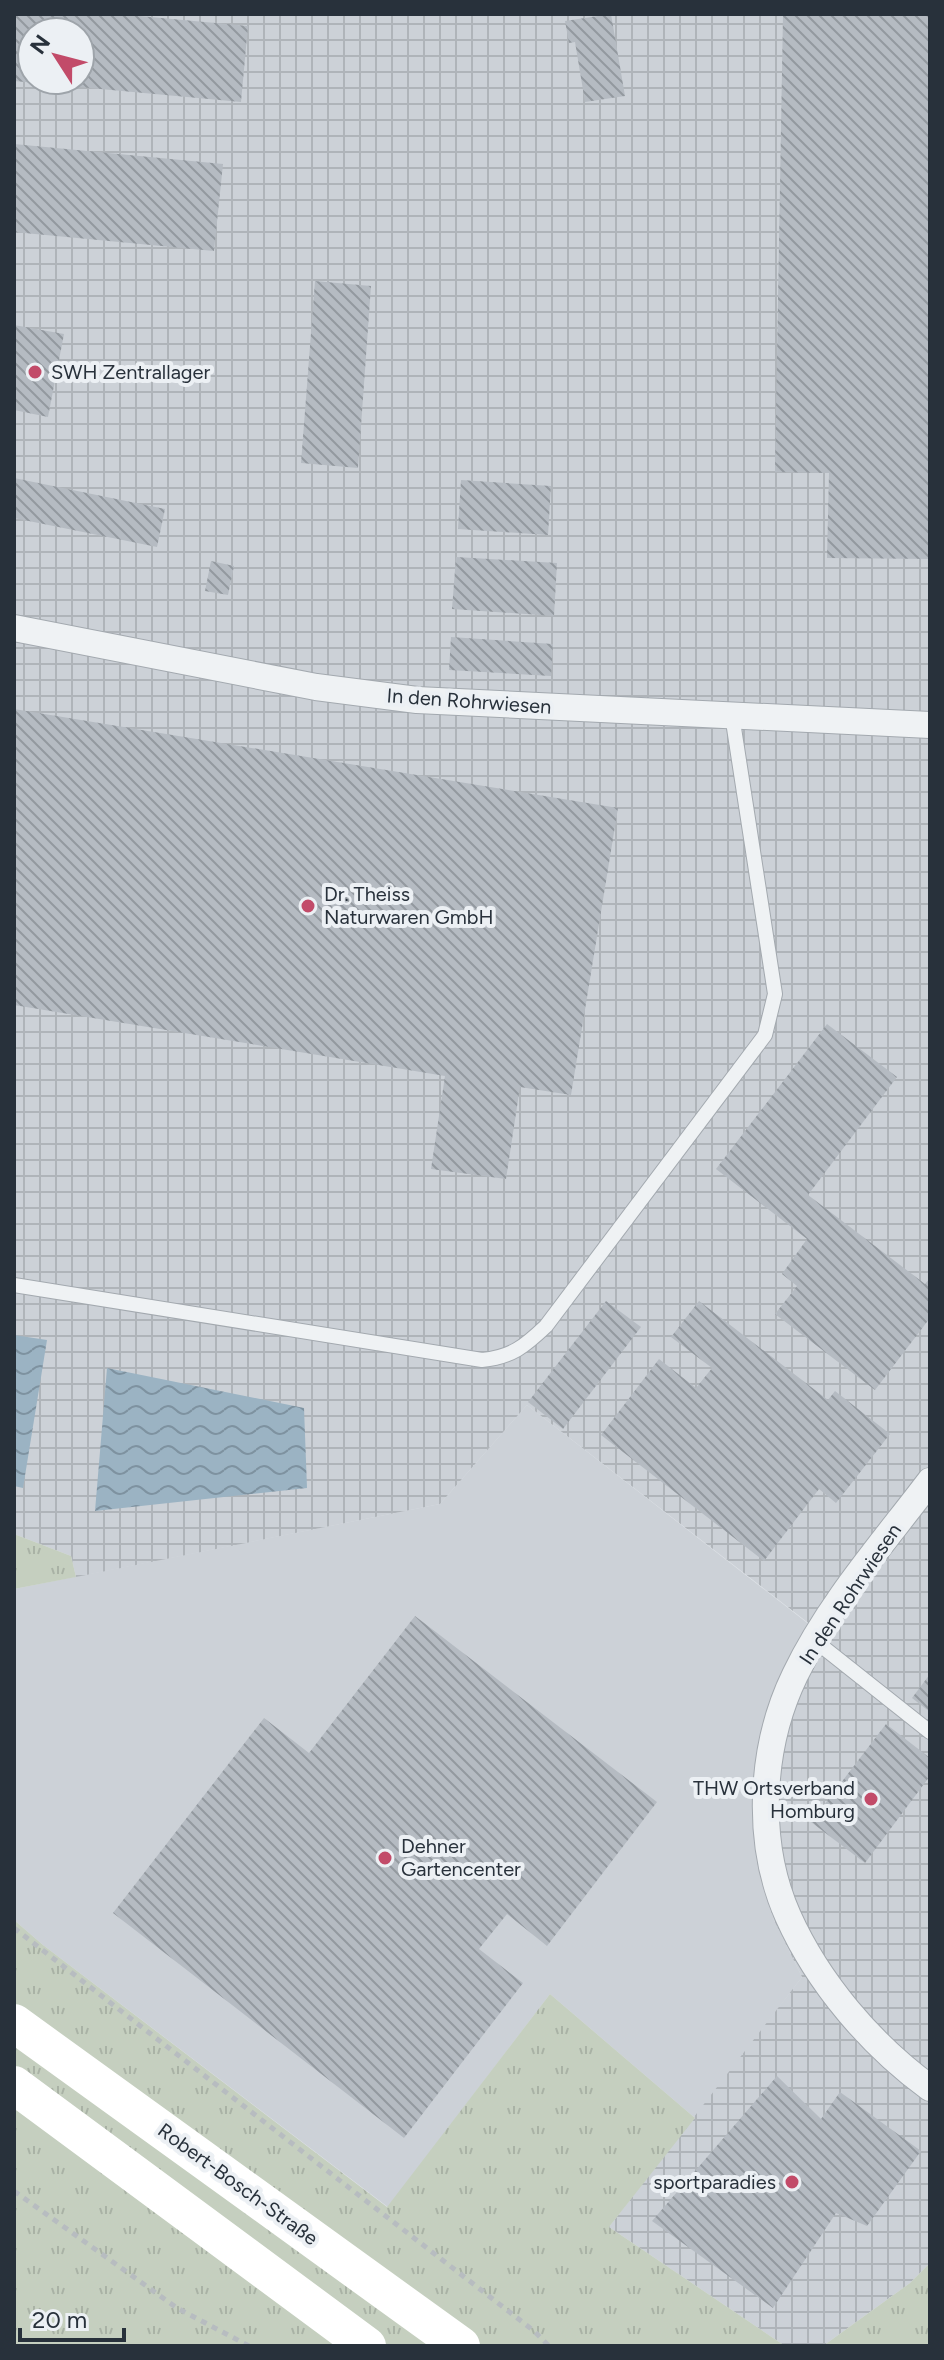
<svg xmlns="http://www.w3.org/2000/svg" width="944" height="2360" font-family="Figtree,sans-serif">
	<defs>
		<pattern id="industrial-grid" width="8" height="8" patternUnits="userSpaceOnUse" patternTransform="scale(2)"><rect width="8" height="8" fill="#ccd1d7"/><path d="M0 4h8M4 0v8" fill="none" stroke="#afb4b9"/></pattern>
		<pattern id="grass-tufts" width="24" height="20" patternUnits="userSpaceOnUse" patternTransform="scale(2)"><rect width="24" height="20" fill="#c5cfbf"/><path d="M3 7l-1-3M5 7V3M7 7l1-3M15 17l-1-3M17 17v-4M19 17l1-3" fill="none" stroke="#a9b2a5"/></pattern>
		<pattern id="water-waves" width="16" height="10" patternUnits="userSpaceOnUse" patternTransform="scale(2)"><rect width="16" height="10" fill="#9bb3c3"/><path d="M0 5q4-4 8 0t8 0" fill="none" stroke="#7e92a0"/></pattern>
		<pattern id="building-back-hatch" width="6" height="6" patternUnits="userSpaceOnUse" patternTransform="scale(2)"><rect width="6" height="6" fill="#b5bbc2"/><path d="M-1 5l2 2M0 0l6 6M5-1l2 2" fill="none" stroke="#93999f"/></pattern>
	</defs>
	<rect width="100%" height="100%" fill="#dde1e6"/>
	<polygon fill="#ccd1d7" points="527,1405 811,1626 773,1918 802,1977 695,2118 550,1994 388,2207 43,1945 14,1920 14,1589 440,1504"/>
	<path fill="url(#industrial-grid)" fill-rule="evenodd" d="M14,14H930V2263L910,2283L823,2346H785L609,2227L802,1977L773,1918L757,1862L756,1763L811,1625L527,1405L440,1504L76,1577L71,1556L14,1534ZM32,32H80V80H32Z"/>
	<g fill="url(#grass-tufts)">
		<polygon points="14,1534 71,1556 76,1577 14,1589"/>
		<polygon points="14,1920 43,1945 387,2207 550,1994 695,2118 609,2227 785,2346 14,2346"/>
		<polygon points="930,2263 930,2346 823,2346 910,2283"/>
	</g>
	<g fill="url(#water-waves)">
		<polygon points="14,1335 47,1340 23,1488 14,1486"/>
		<polygon points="107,1368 304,1408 307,1488 95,1511"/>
	</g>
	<g fill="url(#building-back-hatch)" fill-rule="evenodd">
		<path d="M14,14H118L248,26L241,102L14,81ZM32,32H80V80H32Z"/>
		<polygon points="611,14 625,96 585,102 575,42 569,43 565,21"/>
		<polygon points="783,14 930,14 930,559 827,558 829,473 775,472"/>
		<polygon points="14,144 223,164 214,251 14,232"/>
		<polygon points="315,281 371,286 358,468 301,463"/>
		<polygon points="14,325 64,334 48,417 14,410"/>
		<polygon points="14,478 165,509 157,547 14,518"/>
		<polygon points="461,480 551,486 548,535 458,529"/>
		<polygon points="456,557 557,563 554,616 452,609"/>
		<polygon points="211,561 234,566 228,595 205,591"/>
		<polygon points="451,637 553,644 551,676 449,670"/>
		<polygon points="14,709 618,808 571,1095 520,1087 506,1179 431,1169 445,1076 14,1005"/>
		<polygon points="827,1024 897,1077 808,1195 925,1284 930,1278 930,1318 875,1390 775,1314 797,1286 782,1274 807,1239 716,1169"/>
		<polygon points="606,1301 641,1327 563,1429 528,1402"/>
		<polygon points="699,1301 828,1400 835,1391 890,1434 836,1503 819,1489 764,1561 601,1435 659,1359 696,1388 712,1368 671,1337"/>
		<polygon points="415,1616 657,1802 547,1946 507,1914 479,1949 523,1983 404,2138 113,1913 264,1718 309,1753"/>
		<polygon points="930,1674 930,1712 912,1698"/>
		<polygon points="886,1724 930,1758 930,1776 865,1863 811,1822"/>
		<polygon points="777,2076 821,2119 840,2092 921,2151 867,2226 836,2213 773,2308 652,2221"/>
	</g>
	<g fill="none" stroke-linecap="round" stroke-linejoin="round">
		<g stroke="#a3a9af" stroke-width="16">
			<g id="lane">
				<path d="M14,1285L482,1360C512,1357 525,1346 546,1326L765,1035L775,994L732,715"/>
				<polyline points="814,1640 930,1732"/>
			</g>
		</g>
		<g stroke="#a3a9af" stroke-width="28">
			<g id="street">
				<polyline points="14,628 316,687 417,700 930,725"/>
				<path d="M930,1481C883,1543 829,1604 795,1675C760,1747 755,1842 788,1916C818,1983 871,2045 930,2088"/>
			</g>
		</g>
		<g stroke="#b7bcc0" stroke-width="5" stroke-dasharray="6 6" stroke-linecap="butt">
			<polyline points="14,1928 534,2331 549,2346"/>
			<polyline points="14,2191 177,2308 249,2346"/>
		</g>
		<use href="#lane" stroke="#eff2f4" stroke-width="14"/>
		<use href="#street" stroke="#eff2f4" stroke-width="26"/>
		<g stroke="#fff" stroke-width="38">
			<polyline points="14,2023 461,2346"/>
			<polyline points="14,2085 367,2346"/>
		</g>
	</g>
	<g fill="#c24b69" stroke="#ecf0f4" stroke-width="3">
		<circle cx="35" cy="372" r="8"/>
		<circle cx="308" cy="906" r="8"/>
		<circle cx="871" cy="1799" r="8"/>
		<circle cx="385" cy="1858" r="8"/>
		<circle cx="792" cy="2182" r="8"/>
	</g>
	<g text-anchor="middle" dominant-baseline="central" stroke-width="8" stroke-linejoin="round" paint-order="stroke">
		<g font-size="20" fill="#28313b" stroke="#ecf0f4" text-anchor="start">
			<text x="51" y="372">SWH Zentrallager</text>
			<text x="324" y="894">Dr. Theiss<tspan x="324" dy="23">Naturwaren GmbH</tspan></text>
			<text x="855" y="1788" text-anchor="end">THW Ortsverband<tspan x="855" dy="23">Homburg</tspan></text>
			<text x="401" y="1846">Dehner<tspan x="401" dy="23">Gartencenter</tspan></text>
			<text x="776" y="2182" text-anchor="end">sportparadies</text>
		</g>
		<g font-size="20" fill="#28313b" stroke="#ecf0f4">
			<text transform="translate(469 701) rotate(4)">In den Rohrwiesen</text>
			<text transform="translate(850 1594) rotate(-56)">In den Rohrwiesen</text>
			<text transform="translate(238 2184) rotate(36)">Robert-Bosch-Straße</text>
		</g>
	</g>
	<rect width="944" height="2360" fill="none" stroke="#28313b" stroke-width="32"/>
	<g transform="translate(56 56) rotate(306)"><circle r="38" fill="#ecf0f4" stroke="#9ea4aa" stroke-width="2"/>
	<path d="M0-6L14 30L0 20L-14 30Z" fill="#c24b69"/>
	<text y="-12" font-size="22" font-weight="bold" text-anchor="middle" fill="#28313b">N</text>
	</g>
	<path d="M20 2328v12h104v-12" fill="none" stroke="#28313b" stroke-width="4"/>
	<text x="32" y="2328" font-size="24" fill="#28313b" stroke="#ecf0f4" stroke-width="6" paint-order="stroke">20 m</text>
</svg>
